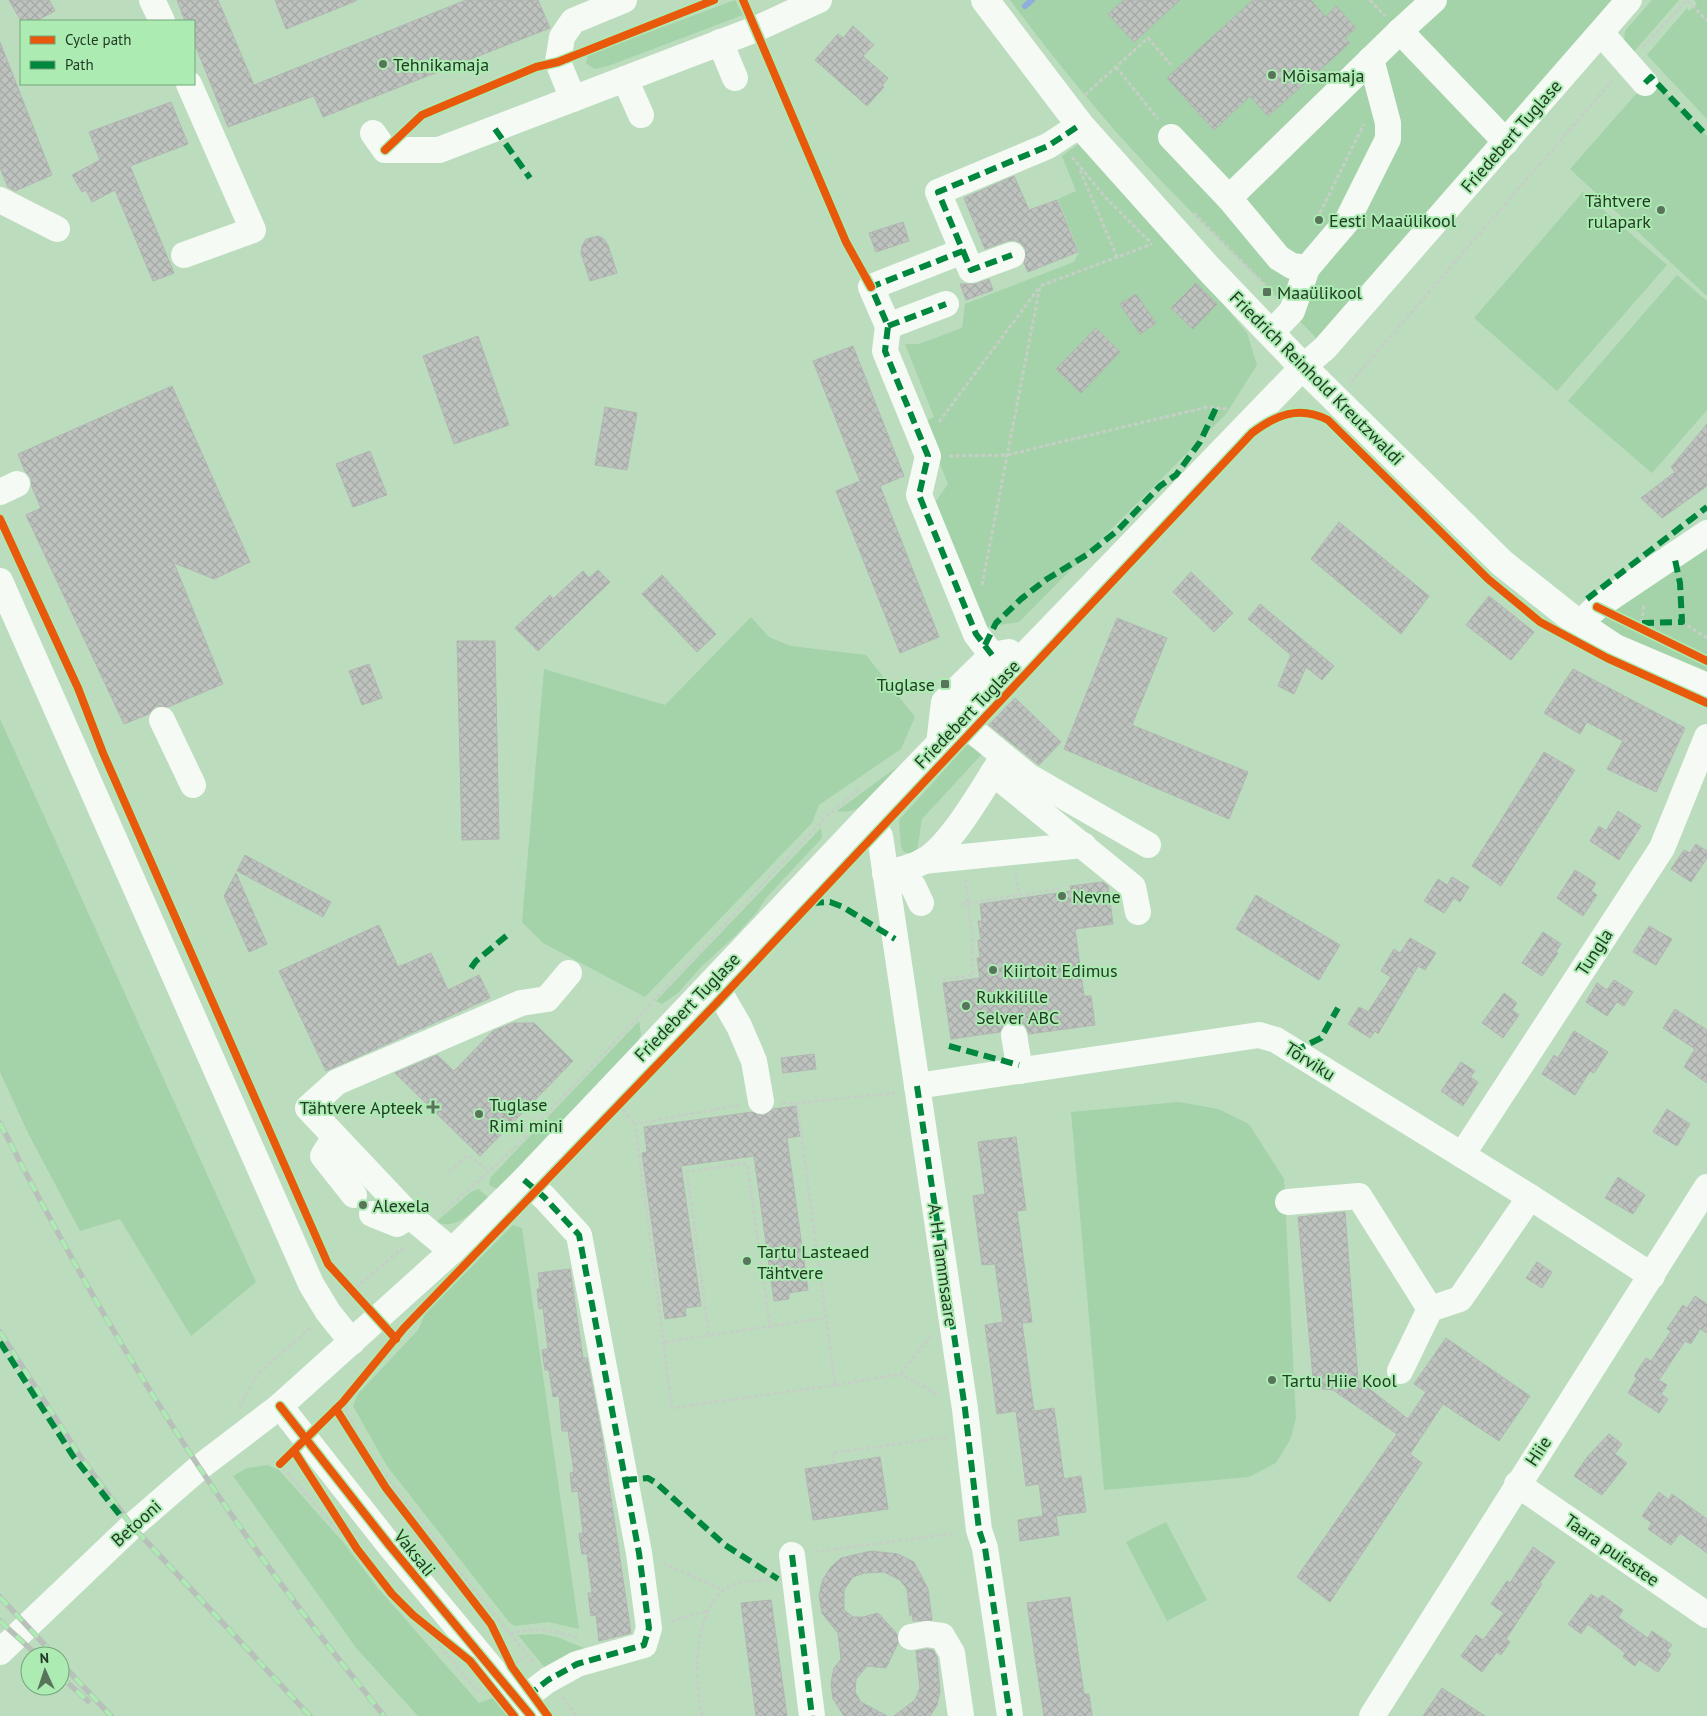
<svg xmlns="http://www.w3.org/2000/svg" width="1707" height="1716" font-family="'PT Sans',sans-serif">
	<defs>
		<pattern id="building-cross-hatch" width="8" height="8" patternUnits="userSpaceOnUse" patternTransform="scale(1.25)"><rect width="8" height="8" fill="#bec3c0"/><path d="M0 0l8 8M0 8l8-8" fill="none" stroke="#a3a8a5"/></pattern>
	</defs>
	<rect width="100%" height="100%" fill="#bbddbe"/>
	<g fill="#a4d2a9">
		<polygon points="735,0 743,15 608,66 594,69 586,63 588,55"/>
		<path d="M1010,0H1629L1325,348C1269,286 1207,230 1150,169C1100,116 1054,59 1010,0Z"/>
		<polygon points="1652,0 1679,0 1633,53 1624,42 1625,31"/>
		<polygon points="1694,0 1707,0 1707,119 1647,55 1687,8 1689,11 1697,4"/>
		<polygon points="1651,77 1707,136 1707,296 1570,169"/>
		<polygon points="1088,137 1247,333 1257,365 1226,414 1019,622 984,627 934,504 948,484 923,422 934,417 905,344 919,344 962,328 965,304 1074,262 1079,252 1058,199 1076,191 1062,156"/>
		<polygon points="1583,192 1667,265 1557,391 1474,318"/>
		<polygon points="1677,275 1707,301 1707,410 1652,473 1568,401"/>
		<polygon points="1707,543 1707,673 1638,646 1594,619"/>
		<polygon points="751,617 769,637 791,646 866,655 915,717 901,749 819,805 812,823 645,997 543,943 522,922 544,669 665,705"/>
		<polygon points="0,719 256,1282 191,1336 120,1219 80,1231 29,1135 0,1072"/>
		<polygon points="967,745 983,753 922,819 917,851 912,854 904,852 901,847 899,820"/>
		<path d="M897,767C882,785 865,817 837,811Z"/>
		<polygon points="821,828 822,838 766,898 757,912 735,936 702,966 678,993 662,1004 656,1001"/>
		<polygon points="639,1021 641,1035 636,1045 508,1180 497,1189 489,1185 490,1178"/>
		<polygon points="1179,1102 1218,1109 1249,1124 1284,1179 1296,1418 1291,1438 1276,1463 1249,1477 1104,1490 1071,1112"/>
		<path d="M478,1189L488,1197C473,1210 458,1231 436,1222L471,1192Z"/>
		<polygon points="513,1225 522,1228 579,1629 548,1622 515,1626 509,1622 387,1466 353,1406 358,1394 418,1330 425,1314"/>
		<polygon points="267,1465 279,1470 343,1542 377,1587 479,1703 493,1698 508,1716 418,1716 357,1649 233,1476 247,1468"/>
		<polygon points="1166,1522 1207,1600 1167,1621 1126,1542"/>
		<polygon points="541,1634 557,1637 584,1648 546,1669 518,1635"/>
	</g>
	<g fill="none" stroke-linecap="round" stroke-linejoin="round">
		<polyline stroke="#90aedb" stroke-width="6" points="1025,6 1032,0"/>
	</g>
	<g fill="url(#building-cross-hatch)" stroke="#b2b6b2">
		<polygon points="9,0 49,0 55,11 36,21 21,21"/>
		<polygon points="177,0 218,0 254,85 466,0 538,0 550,28 323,117 314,96 228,127 194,42 194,21 185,21"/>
		<polygon points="275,0 356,0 356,1 286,29"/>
		<polygon points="1124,0 1180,0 1134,42 1108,14"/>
		<polygon points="1253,0 1311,0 1326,17 1336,6 1356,28 1345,38 1350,43 1268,116 1250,96 1214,130 1167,78"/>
		<polygon points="853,26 874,45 863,56 888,78 882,86 884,87 867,106 815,60 838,34 843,38"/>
		<polygon points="0,42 52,175 15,191 8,187 0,168"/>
		<polygon points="171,102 188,144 130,166 174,273 153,281 115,190 92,202 86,190 82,192 72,175 100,160 89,132"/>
		<polygon points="1014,176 1029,210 1057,200 1078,252 1028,272 1024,263 1026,250 1021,243 1014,240 1007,241 985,249 964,198"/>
		<polygon points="903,222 909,241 876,252 869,233"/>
		<polygon points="598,236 604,239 608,245 617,273 590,281 581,253 582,246 586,239"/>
		<polygon points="989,279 993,290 966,300 960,284 976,284"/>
		<polygon points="1196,283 1217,304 1193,329 1171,308"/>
		<polygon points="1136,294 1156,323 1140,334 1120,304"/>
		<polygon points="1096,328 1120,352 1081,393 1056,369"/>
		<polygon points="478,336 509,425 454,444 423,356"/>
		<polygon points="853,346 904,476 880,486 939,637 900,653 836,491 860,481 813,361"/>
		<polygon points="172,386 250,562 214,579 174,563 223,684 168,707 156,706 149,714 124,724 26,515 41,508 32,487 31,478 25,471 18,454"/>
		<polygon points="605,407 637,413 627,470 595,465"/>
		<polygon points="1707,424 1707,486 1662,518 1641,498 1675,472 1671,467"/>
		<polygon points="370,451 387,495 353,507 336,464"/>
		<polygon points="1339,522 1429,596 1401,634 1311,559"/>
		<polygon points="598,570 610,582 538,651 515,628 550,595 553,599 583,571 589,578"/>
		<polygon points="1191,572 1233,613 1214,632 1173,592"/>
		<polygon points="662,575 716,634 697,652 642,594"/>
		<polygon points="1489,596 1534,632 1511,660 1466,625"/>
		<polygon points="1260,604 1334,666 1322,680 1306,667 1294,694 1278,686 1291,655 1248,619"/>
		<polygon points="1117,618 1167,638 1132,725 1248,772 1229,819 1064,749"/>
		<polygon points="457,641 495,641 499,839 462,840"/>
		<polygon points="369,664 382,698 362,705 349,671"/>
		<polygon points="1573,669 1685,728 1656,792 1607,769 1623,741 1587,722 1580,734 1544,713"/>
		<polygon points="1015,698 1061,742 1039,765 989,725"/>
		<polygon points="1544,752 1575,770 1501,886 1472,866"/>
		<polygon points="1618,811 1641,826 1619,860 1590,841 1599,826 1606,831"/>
		<polygon points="1696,844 1707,851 1707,858 1691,882 1671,869 1684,850 1690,853"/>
		<polygon points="245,855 331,902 323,917 237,871"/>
		<polygon points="1575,870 1596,883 1591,891 1597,895 1583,916 1557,898"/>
		<polygon points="236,873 267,944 249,952 224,896"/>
		<polygon points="1452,877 1469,887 1460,902 1454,898 1444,913 1424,901 1438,879 1447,885"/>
		<polygon points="1103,882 1108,886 1113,924 1075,929 1084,996 1091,996 1095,1025 1029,1034 1025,1025 1019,1021 1012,1020 1004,1024 1000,1032 951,1039 943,983 980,978 977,958 980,958 978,940 981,940 978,921 982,921 980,904 1071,891 1070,886"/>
		<polygon points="1256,895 1340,945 1319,980 1236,929"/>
		<polygon points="379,925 398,967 431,953 448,990 479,975 490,998 326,1071 279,971"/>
		<polygon points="1649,926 1672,939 1656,965 1633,952"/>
		<polygon points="1543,932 1561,944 1556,952 1558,953 1542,976 1522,963"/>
		<polygon points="1410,938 1436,953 1425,970 1418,966 1378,1034 1375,1031 1370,1038 1348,1024 1359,1007 1368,1012 1391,977 1381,971 1394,949 1400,953"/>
		<polygon points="1614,980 1633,992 1624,1006 1617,1002 1607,1016 1586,1002 1597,983 1607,990"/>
		<polygon points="1504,993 1517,1003 1512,1010 1519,1015 1503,1038 1482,1023"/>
		<polygon points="1675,1009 1707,1030 1707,1083 1684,1067 1695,1049 1663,1028"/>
		<polygon points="513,1023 534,1023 573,1061 480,1156 395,1073 437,1055 454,1071 493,1031"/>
		<polygon points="1574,1031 1608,1052 1594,1073 1590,1071 1575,1095 1542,1074 1554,1055 1558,1058"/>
		<polygon points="814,1054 816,1069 783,1073 781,1058"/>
		<polygon points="1461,1062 1475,1071 1470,1077 1478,1082 1463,1106 1441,1091"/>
		<polygon points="796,1106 800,1136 787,1138 808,1290 789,1293 789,1299 774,1301 754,1156 681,1166 701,1306 685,1308 686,1316 665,1319 642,1153 647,1152 644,1127 752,1112 763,1116 773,1109"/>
		<polygon points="1667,1109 1690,1124 1677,1146 1653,1132"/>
		<polygon points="1016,1137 1026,1210 1017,1211 1032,1322 1022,1323 1034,1411 1054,1408 1064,1479 1081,1476 1086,1512 1056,1516 1059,1535 1020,1541 1018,1520 1043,1516 1039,1484 1026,1486 1016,1411 997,1414 985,1325 1003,1322 995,1264 982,1265 973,1196 985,1194 978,1142"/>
		<polygon points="1618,1177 1645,1195 1633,1214 1605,1198"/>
		<polygon points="1345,1212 1358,1380 1408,1419 1426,1392 1414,1384 1446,1338 1530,1396 1499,1441 1443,1404 1410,1454 1422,1463 1330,1602 1297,1577 1397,1434 1333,1390 1314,1388 1298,1217"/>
		<polygon points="1537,1262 1552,1272 1542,1288 1526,1278"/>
		<polygon points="570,1269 583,1358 587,1358 601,1431 631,1633 599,1641 596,1615 591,1616 588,1593 592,1593 587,1554 582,1554 579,1534 583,1533 578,1491 572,1492 570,1473 574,1472 568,1431 562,1431 559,1396 553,1397 549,1370 545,1370 542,1350 548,1349 543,1308 539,1309 537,1289 540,1289 538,1273"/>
		<polygon points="1695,1296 1707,1304 1707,1333 1700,1329 1691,1344 1685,1341 1659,1380 1667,1385 1661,1394 1668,1399 1659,1413 1628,1393 1637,1378 1634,1376 1646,1358 1651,1361 1671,1331 1667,1329 1683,1305 1687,1308"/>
		<polygon points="1609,1434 1622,1444 1615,1454 1627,1463 1602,1495 1574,1476 1588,1456"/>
		<polygon points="880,1457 888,1509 813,1520 805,1469"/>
		<polygon points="1659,1492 1669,1500 1672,1494 1707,1519 1707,1553 1680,1533 1671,1545 1648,1529 1652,1523 1642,1516"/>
		<polygon points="1533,1547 1555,1562 1540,1582 1542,1584 1506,1639 1510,1642 1501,1655 1497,1652 1482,1672 1461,1656 1476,1635 1483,1640 1504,1613 1491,1604 1507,1581 1510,1583"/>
		<polygon points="871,1551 898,1554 914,1562 928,1589 932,1620 913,1621 912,1612 910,1616 907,1589 900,1580 884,1572 865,1573 853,1577 844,1590 844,1610 853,1617 863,1617 878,1613 897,1634 898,1643 886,1668 867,1666 856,1679 855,1692 861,1702 887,1716 844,1716 833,1699 831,1683 834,1668 841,1659 838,1633 822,1613 819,1595 823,1579 831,1567 841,1558"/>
		<polygon points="1591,1594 1598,1599 1602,1595 1623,1610 1618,1617 1648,1638 1652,1631 1672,1645 1667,1651 1671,1654 1658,1672 1639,1660 1635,1666 1623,1657 1625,1653 1588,1624 1581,1634 1568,1624"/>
		<polygon points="1070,1597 1084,1694 1089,1694 1092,1716 1044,1716 1027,1603"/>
		<polygon points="771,1600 787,1716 756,1716 741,1603"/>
		<polygon points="927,1649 933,1650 937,1657 940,1692 937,1705 930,1716 894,1716 915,1700 920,1688 916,1651"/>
		<polygon points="1442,1688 1485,1716 1423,1716"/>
	</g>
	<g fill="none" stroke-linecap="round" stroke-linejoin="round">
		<g stroke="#c5cfc6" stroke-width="3" stroke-dasharray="4 2.5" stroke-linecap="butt">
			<polyline points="743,0 747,8"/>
			<polyline points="1370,0 1385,16"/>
			<polyline points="1643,47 1687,0 1707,21"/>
			<polyline points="765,51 846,242 861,269"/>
			<polyline points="582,53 714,0"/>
			<polyline points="1116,67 1158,119"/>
			<polyline points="1085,95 1148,38 1171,65"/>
			<polyline points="409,127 422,115 536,67"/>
			<polyline points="1072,157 1106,198 1152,244"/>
			<polyline points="1080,170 1117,257"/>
			<polyline points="1194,213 1274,294"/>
			<polyline points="1317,219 1364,124"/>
			<polyline points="1351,382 1612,81"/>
			<polyline points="1292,412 1316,414"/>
			<polyline points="939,422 1038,289"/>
			<polyline points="949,456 1007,455 1207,407 1229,409"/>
			<polyline points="982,585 1040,286 1152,244"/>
			<polyline points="1682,622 1707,638"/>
			<polyline points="1641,629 1644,603"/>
			<polyline points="1016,875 1019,895"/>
			<polyline points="961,904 1060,889"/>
			<polyline points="942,980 973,975 971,928 965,878"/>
			<polyline points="782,1103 797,1103 895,1093"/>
			<polyline points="739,1105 635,1124 672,1408 835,1385 797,1103"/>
			<polyline points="623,1109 635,1124"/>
			<polyline points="449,1172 468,1155 489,1171"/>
			<polyline points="442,1213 517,1146 825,818 862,787"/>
			<polyline points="346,1296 404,1247"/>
			<polyline points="709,1335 687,1172 747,1163 770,1327"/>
			<polyline points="665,1342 826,1318"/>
			<polyline points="901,1374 931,1335"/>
			<polyline points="835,1385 901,1374 940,1396"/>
			<path d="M343,1402C358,1441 385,1475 410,1508C450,1561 492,1612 534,1663"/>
			<polyline points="239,1407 257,1375 311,1327"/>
			<polyline points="322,1424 411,1321"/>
			<polyline points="291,1454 280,1464 338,1531 369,1560"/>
			<polyline points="834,1464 832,1453 947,1437"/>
			<polyline points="814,1552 957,1533"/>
			<polyline points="663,1563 724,1590"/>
			<polyline points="671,1621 707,1611"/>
			<path d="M510,1634C532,1626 557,1630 579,1639"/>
			<polyline points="440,1646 477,1691 482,1690"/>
			<polyline points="516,1664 527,1655"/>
			<polyline points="562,1697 577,1716"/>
			<path d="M702,1716C694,1680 693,1608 728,1587C739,1580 761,1581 774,1579"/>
		</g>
		<g stroke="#f5faf5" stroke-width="26">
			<polyline points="152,0 162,21"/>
			<polyline points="1400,31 1506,142"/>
			<polyline points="1601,33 1645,83"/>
			<polyline points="720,42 735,78"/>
			<polyline points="625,79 641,115"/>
			<polyline points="573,99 558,62 562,37 573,21 624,0"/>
			<polyline points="373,133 385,150 439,150 756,29 819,0"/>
			<polyline points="1171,137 1229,198 1279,258 1292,266 1307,268"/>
			<polyline points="1229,198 1400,31 1434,0"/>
			<polyline points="0,200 57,229"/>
			<polyline points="963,251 971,270 1012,255"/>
			<polyline points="184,255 253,230 189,84"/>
			<polyline points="888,326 946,304"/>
			<polyline points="1271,333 1292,311 1307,268 1347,221 1388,139 1388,123 1371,59"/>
			<polyline points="0,492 17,484"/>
			<polyline points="0,581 311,1284 328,1312 352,1342"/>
			<polyline points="1579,624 1597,607 1707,533"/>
			<polyline points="992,655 976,634 919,495 928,456 885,351 888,326 871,287 963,251 938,192 1048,146 1080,125"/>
			<polyline points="162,720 193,785"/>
			<polyline points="961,721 1028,776 1148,845"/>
			<polyline points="939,744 944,702 992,655 1009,652"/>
			<polyline points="993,773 1133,887 1138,912"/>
			<polyline points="867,818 880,836 965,1409 979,1530 985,1548 1010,1716"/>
			<polyline points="923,861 1083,845"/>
			<polyline points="895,871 913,886 921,903"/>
			<path d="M885,873C898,871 910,868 922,862C951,847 983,787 1002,759"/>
			<polyline points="713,981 739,1026 754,1061 761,1101"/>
			<polyline points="1014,1035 1020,1071"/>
			<polyline points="917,1086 1259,1035 1276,1040 1530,1197 1652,1276"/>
			<polyline points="335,1137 323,1156 354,1195"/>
			<polyline points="1462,1155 1662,848 1707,737"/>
			<polyline points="1288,1202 1359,1196 1430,1309"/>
			<polyline points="372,1214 397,1224 410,1216"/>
			<polyline points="452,1251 410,1216 308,1108 337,1082 521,1003 547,999 569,973"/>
			<polyline points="1400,1371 1430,1309 1460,1299 1530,1197"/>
			<polyline points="280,1406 390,1546 531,1716"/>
			<polyline points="1517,1484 1707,1615"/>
			<polyline points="792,1555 812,1716"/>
			<polyline points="911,1637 927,1634 942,1636 952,1653 961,1716"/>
			<polyline points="0,1652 132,1526 200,1467 280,1406 452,1251 524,1180 867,818 1303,367 1325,348 1629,0"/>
			<polyline points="519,1702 548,1680 577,1664 644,1645 649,1628 639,1553 579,1235 544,1197 524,1180"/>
			<polyline points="1372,1716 1707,1187"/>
		</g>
		<polyline stroke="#f5faf5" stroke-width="28" points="985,0 1080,125 1208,268 1303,367 1502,563 1579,624 1615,648 1707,687"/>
		<g stroke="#b8c1b9" stroke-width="5.5">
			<g id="rail">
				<path d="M0,1123C88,1297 190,1466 309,1621C333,1653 359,1684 384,1716"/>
				<polyline points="0,1332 82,1459 132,1526 310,1716"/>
				<polyline points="0,1597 55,1656"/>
				<polyline points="0,1621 38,1656"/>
				<polyline points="60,1662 111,1716"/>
				<polyline points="60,1676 88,1701"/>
			</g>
		</g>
		<use href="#rail" stroke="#acecb3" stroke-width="4" stroke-dasharray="11" stroke-linecap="butt"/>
		<g stroke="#00873e" stroke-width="6" stroke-dasharray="12 6" stroke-linecap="butt">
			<polyline points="1645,83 1651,77 1707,136"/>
			<polyline points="495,129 530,178"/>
			<polyline points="963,251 971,270 1012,255"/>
			<polyline points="888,326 946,304"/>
			<polyline points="1587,599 1707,507"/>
			<polyline points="1642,623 1682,622 1680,583 1674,555"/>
			<polyline points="985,645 996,623 1021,599 1047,579 1088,554 1118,530 1160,486 1176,475 1200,442 1216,408"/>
			<polyline points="992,655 976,634 919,495 928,456 885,351 888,326 871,287 963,251 938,192 1048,146 1080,125"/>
			<polyline points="812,903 830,902 843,907 895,939"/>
			<polyline points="471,968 476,961 511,932"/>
			<polyline points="949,1046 1019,1065"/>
			<polyline points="1294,1051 1321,1038 1338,1008"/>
			<polyline points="917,1086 965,1409 979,1530 985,1548 1010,1716"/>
			<polyline points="524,1180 544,1197 579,1235 639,1553 649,1628 644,1645 577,1664 548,1680 529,1695"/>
			<polyline points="0,1342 73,1456 123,1519"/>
			<polyline points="625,1480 648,1478 656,1483 725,1545 778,1579"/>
			<polyline points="792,1555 812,1716"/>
		</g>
		<g stroke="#acecb3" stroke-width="11">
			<g id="cycleway">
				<polyline points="743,0 846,242 871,287"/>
				<polyline points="385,150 422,115 536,67 558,62 714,0"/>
				<polyline points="0,519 78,688 103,753 328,1264 396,1339"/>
				<polyline points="1597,607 1707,661"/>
				<polyline points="280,1406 390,1546 531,1716"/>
				<polyline points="336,1409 386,1488 491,1624 512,1667 548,1716"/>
				<polyline points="294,1451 357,1549 392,1594 413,1615 470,1661 514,1716"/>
				<path d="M280,1464L343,1402L404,1328L711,1009L1252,433C1276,415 1299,405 1328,420L1488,579L1540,622L1607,658L1707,703"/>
			</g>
		</g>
		<use href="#cycleway" stroke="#e8590c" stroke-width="8"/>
	</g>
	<g fill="#58745b" stroke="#acecb3" stroke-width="2">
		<circle cx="383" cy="64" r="5"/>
		<circle cx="1272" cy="75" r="5"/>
		<circle cx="1661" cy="210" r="5"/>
		<circle cx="1319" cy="220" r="5"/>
		<rect x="1262" y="287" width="10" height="10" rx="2.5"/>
		<rect x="940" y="679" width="10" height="10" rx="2.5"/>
		<circle cx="1062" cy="896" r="5"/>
		<circle cx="993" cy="970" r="5"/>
		<circle cx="966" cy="1006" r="5"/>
		<path d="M430.5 1099.5h5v5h5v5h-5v5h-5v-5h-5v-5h5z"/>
		<circle cx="479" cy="1114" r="5"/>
		<circle cx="363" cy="1205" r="5"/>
		<circle cx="747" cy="1261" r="5"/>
		<circle cx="1272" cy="1380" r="5"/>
	</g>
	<g text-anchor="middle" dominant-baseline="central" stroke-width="4" stroke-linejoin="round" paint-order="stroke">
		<g font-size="18" fill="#223b25" stroke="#acecb3" text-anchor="start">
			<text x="393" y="64">Tehnikamaja</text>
			<text x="1282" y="75">Mõisamaja</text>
			<text x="1651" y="200" text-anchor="end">Tähtvere<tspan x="1651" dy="21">rulapark</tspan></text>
			<text x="1329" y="220">Eesti Maaülikool</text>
			<text x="1277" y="292">Maaülikool</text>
			<text x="935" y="684" text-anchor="end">Tuglase</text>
			<text x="1072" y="896">Nevne</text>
			<text x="1003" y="970">Kiirtoit Edimus</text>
			<text x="976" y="996">Rukkilille<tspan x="976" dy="21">Selver ABC</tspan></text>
			<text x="489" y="1104">Tuglase<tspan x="489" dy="21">Rimi mini</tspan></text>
			<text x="423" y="1107" text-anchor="end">Tähtvere Apteek</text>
			<text x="373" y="1205">Alexela</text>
			<text x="757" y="1251">Tartu Lasteaed<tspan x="757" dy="21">Tähtvere</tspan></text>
			<text x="1282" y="1380">Tartu Hiie Kool</text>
		</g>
		<g font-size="18" fill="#223b25" stroke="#acecb3">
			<text transform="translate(1511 136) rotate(-49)">Friedebert Tuglase</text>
			<text transform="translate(1317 378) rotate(45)">Friedrich Reinhold Kreutzwaldi</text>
			<text transform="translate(967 714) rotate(-46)">Friedebert Tuglase</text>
			<text transform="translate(1594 952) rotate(-57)">Tungla</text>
			<text transform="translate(687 1007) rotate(-46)">Friedebert Tuglase</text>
			<text transform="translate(1310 1061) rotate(32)">Tõrviku</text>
			<text transform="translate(943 1265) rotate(82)">A. H. Tammsaare</text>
			<text transform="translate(1538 1451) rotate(-57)">Hiie</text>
			<text transform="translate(136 1523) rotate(-42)">Betooni</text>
			<text transform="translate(1612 1550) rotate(35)">Taara puiestee</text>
			<text transform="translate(415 1553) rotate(51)">Vaksali</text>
		</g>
	</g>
	<rect x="20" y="20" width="175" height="65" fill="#acecb3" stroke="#75a57a"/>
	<rect x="30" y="36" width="25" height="8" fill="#e8590c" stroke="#75a57a"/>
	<text x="65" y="45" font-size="15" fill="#223b25">Cycle path</text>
	<rect x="30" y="61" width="25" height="8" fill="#00873e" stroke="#75a57a"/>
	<text x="65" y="70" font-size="15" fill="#223b25">Path</text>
	<g transform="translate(45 1671) rotate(357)"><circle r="24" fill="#acecb3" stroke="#75a57a"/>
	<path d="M0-4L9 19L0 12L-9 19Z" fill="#58745b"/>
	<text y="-8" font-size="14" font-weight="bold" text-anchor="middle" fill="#223b25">N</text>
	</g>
</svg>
